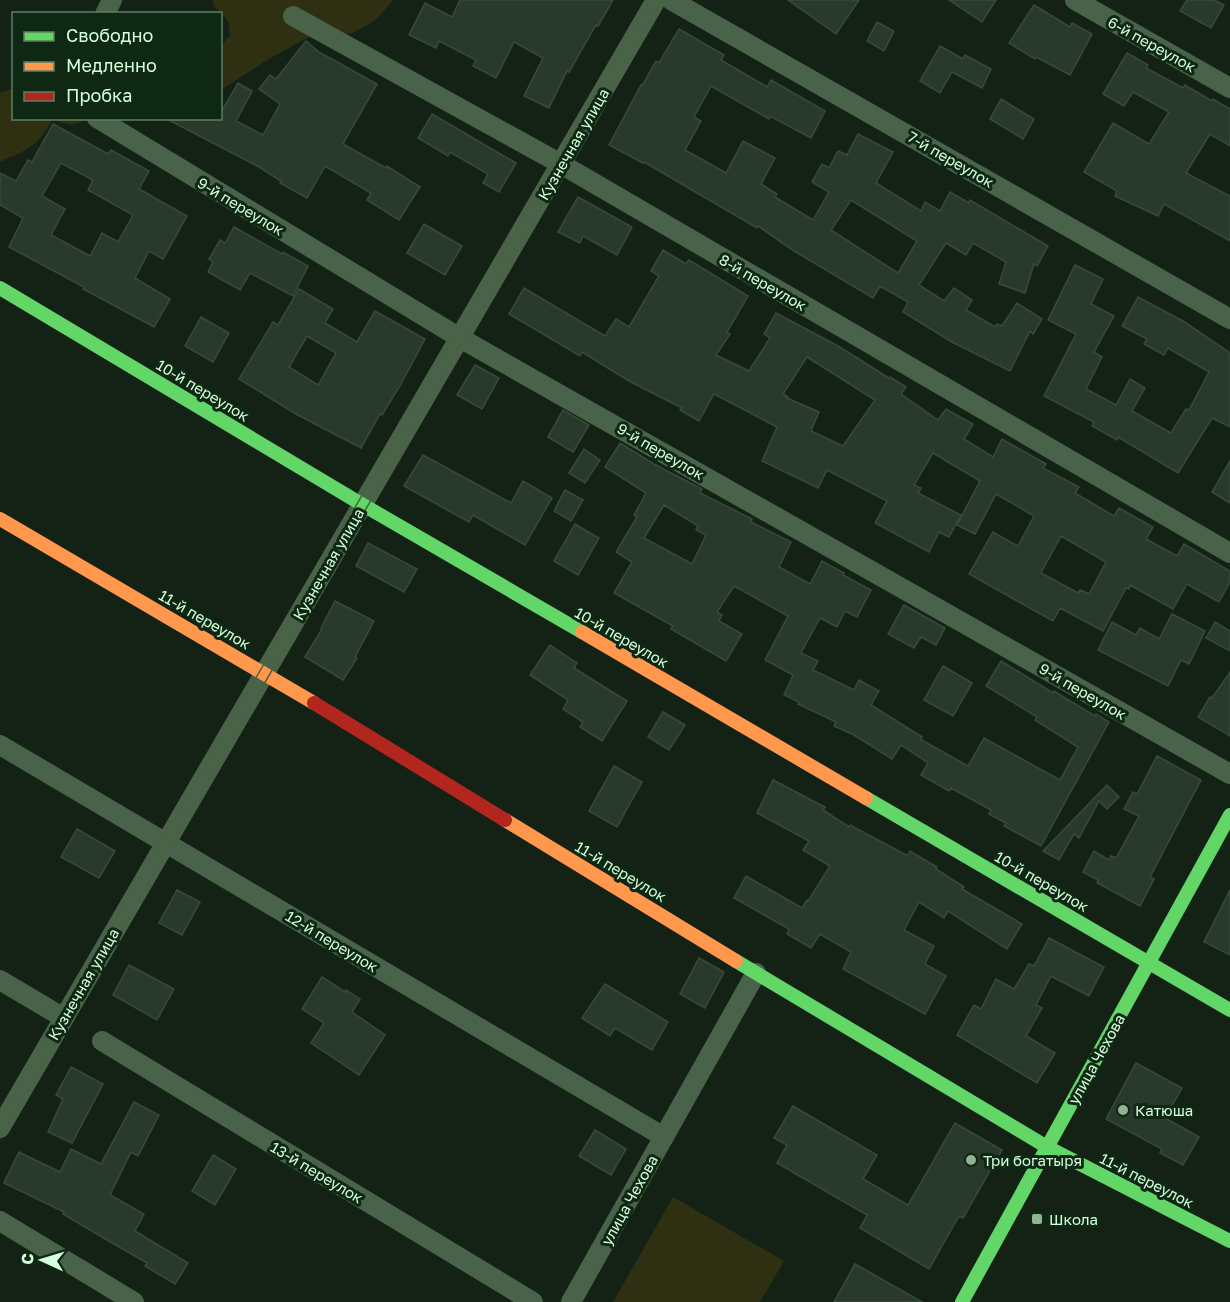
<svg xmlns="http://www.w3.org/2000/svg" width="1230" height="1302" font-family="'Golos Text',sans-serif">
	<rect width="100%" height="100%" fill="#142216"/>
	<g fill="#2e3011">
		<polygon points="213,0 393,0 376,20 353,33 311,36 267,60 221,90 221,46 230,35 228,21 214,6"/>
		<path d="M13,88L14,118L91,119L71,125L52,120C38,147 26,150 0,162V93Z"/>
		<polygon points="673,1197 784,1261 760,1302 613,1302"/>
	</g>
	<g fill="#29392c" stroke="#354c3a" stroke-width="1.5" fill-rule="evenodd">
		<polygon points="460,0 613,0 598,26 596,25 569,72 567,71 549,108 524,96 543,58 514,42 496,78 473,66 476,60 439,41 436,48 409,35 425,3 452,17"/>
		<polygon points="788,0 859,0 836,34"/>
		<polygon points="949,0 996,0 982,22"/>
		<polygon points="1187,0 1214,0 1224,5 1211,28 1180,11"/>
		<polygon points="1034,5 1070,27 1072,23 1092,34 1070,75 1036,57 1035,59 1009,43"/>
		<polygon points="877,22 894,31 884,51 867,41"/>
		<path d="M679,29L724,55L721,60L767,87L771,80L825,111L811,138L770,116L769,119L711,86L694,117L701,121L685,150L726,173L743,141L775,158L761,184L777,194L775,197L813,220L829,192L812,182L822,164L829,168L838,151L847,155L858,134L893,152L876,183L921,211L925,202L940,211L950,192L969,203L970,200L1048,246L1037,266L1034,264L1025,293L999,284L1006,262L973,243L966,255L946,243L919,285L944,301L954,288L972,300L966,310L995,327L997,324L1002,326L1017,303L1042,319L1033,334L1030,331L1010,371L952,342L903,312L908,302L880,286L873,298L794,251L758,226L757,228L644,162L643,163L609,145L641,85L642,86L656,61L659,63ZM851,200L917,241L898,273L831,230Z"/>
		<polygon points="306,41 319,52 377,84 343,144 386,168 387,166 420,187 399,220 367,200 371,193 325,166 307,198 280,183 281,181 259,167 165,118 220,118 220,114 238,83 252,91 236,121 263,135 280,104 259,89 270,75 276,79"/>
		<polygon points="940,46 963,59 965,55 991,69 982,88 952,72 940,93 920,81"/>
		<polygon points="1127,53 1148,65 1146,68 1183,88 1185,85 1212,101 1213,99 1230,109 1230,146 1210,134 1186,173 1230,196 1230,241 1164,204 1158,216 1115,196 1117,191 1084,172 1113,123 1149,144 1169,112 1133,92 1124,106 1103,94"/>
		<polygon points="1001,99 1034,119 1023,139 990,119"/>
		<polygon points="432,114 516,163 499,192 483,183 488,174 450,152 448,156 418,138"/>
		<path d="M53,124L108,154L111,150L149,171L139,189L187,216L163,259L149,251L135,278L170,299L154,327L83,289L84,287L9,247L23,218L0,205V173L16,181L28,160L32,162ZM61,163L93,180L88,190L133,215L118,242L102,233L90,256L51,235L65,209L42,196Z"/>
		<polygon points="578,197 632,227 617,255 583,236 580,243 558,232"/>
		<polygon points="424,224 462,246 445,275 407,253"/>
		<polygon points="234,227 282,254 283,252 308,266 293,296 250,273 240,290 208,272 213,262 209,259 220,240 225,243"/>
		<path d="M663,250L686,264L689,260L748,296L727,332L730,334L716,355L749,371L770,338L764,334L776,313L838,346L889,378L890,377L906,387L901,394L938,420L946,409L973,424L964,439L993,457L1002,439L1046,464L1043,468L1079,487L1075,493L1114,516L1119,508L1153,527L1146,539L1177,556L1184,544L1230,571V582L1219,602L1187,584L1173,609L1130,585L1129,589L1126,588L1103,631L1060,608L1053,621L969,574L993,532L1018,546L1034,516L996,494L975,534L957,525L980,481L933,453L914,485L921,488L918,493L961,515L949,537L939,532L929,552L875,523L887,501L827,470L818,488L762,461L777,427L714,394L699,421L680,410L682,408L629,381L582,352L580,356L509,314L524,288L605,336L616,319L629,327L659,276L651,271ZM807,357L875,400L843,446L811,431L819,412L787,398L788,397L783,394ZM1061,536L1106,562L1089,594L1080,590L1078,593L1041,573Z"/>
		<polygon points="1075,265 1103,279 1091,304 1114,316 1094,352 1102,357 1086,389 1116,405 1130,379 1145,388 1132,411 1171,433 1186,409 1189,410 1209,372 1168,348 1164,355 1144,344 1147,339 1122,326 1138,297 1183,321 1230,353 1230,427 1212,418 1178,473 1118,437 1117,440 1092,426 1094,422 1044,396 1076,334 1048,320"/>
		<path d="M299,289L333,309L325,323L357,342L375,311L425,339L401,384L382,415L380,414L361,448L296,414L239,379L273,322L278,325ZM307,336L336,353L318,385L289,367Z"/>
		<polygon points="201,317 229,333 213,362 185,346"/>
		<polygon points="475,365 499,378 482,409 457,395"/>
		<polygon points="563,410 589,425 573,452 548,437"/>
		<path d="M620,443L654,464L702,489L700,493L752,519L751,522L791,542L779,567L810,584L822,561L844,573L843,575L871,590L857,617L845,611L837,627L820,618L801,653L818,661L813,670L854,690L859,680L879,691L871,705L922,737L920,739L968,766L984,738L1060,780L1078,747L1035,720L1037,717L986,686L1001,661L1053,693L1054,691L1095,716L1096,714L1109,722L1041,846L1004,826L1006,823L989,814L991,810L951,788L949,791L921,775L928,763L901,745L892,759L854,735L834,726L836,722L798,704L799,702L784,695L793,675L765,660L788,616L734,586L717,612L722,615L719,621L742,634L726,661L671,629L673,626L614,593L632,562L616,552L637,517L634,515L646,493L605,467ZM664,505L698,526L696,530L706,535L692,564L644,538Z"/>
		<polygon points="584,449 600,460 585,483 569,473"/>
		<polygon points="423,455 511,503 523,481 552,498 525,545 473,515 469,522 404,486"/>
		<polygon points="1230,461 1230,503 1212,492"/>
		<polygon points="565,490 583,500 571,521 554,511"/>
		<polygon points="575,524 599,538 578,575 554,561"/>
		<polygon points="368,543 417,569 404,592 356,566"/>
		<polygon points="335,601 374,621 355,657 357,658 343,680 305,657 322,629 321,628"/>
		<polygon points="904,605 945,628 936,645 921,637 914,648 888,634"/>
		<polygon points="1172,614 1205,631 1189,664 1181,660 1168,686 1098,650 1112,622 1136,635 1140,628 1159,639"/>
		<polygon points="1215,622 1230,631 1230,651 1206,638"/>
		<polygon points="550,645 577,663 574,668 627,701 602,741 580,727 583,722 563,709 568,700 530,675"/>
		<polygon points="943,666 972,683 953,716 924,700"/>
		<polygon points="1230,672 1230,736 1198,717 1210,697 1212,698"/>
		<polygon points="663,712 685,725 669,750 648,737"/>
		<polygon points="1157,756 1201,780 1150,877 1154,879 1140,906 1097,883 1098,880 1083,872 1094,851 1109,860 1111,856 1116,858 1139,816 1124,809 1133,792 1137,794"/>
		<polygon points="614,766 642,782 617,827 589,811"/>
		<polygon points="773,780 825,807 823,810 849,827 850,825 908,856 910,851 937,867 936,869 964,887 962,889 1022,924 1007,949 948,911 944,918 919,902 904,930 934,946 925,964 946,976 925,1014 843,969 851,952 820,934 811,948 787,934 789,929 734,898 746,876 802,908 807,900 808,901 830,866 803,850 809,841 757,813"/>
		<polygon points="1107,785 1119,797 1107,809 1099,801 1079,838 1074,834 1059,860 1043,851"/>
		<polygon points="77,829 115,851 99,878 61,857"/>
		<polygon points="177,890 200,902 182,935 159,923"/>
		<polygon points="1230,890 1230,955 1204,942"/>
		<polygon points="1049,938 1104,967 1089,996 1051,976 1036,1005 1042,1008 1026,1036 1055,1053 1037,1083 957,1035 974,1005 981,1009 996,979 1014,989 1029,964 1034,966"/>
		<polygon points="699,958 724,972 705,1008 680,994"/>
		<polygon points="129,965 174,989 157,1020 113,995"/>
		<polygon points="322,977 345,992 346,990 360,999 352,1012 385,1035 359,1075 311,1043 324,1023 302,1009"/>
		<polygon points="605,984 668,1022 652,1050 615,1028 610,1036 582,1018"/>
		<polygon points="1136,1063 1182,1088 1165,1118 1199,1137 1183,1165 1160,1153 1162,1149 1106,1119"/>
		<polygon points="71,1067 103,1084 72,1143 48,1132 63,1099 56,1095"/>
		<polygon points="134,1102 159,1115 138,1156 131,1152 110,1195 144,1214 135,1231 188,1263 175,1284 145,1266 147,1263 90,1230 63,1214 64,1212 4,1183 19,1152 60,1172 71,1149 101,1164"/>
		<polygon points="793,1106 877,1155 863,1179 908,1205 955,1123 1002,1150 963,1218 959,1216 929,1269 860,1228 867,1215 777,1163 787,1145 774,1138"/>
		<polygon points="595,1130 626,1149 611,1175 579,1156"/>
		<polygon points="213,1155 236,1169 215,1205 192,1191"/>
		<polygon points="855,1264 922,1302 834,1302"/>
	</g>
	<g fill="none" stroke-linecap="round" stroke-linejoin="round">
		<g stroke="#48634a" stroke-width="20">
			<polyline points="671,0 1230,319"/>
			<polyline points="1075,0 1230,88"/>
			<polyline points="105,14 112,0"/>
			<polyline points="293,16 561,164 1230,553"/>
			<polyline points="97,118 460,338 1230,774"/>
			<polyline points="0,745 664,1137"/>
			<polyline points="0,980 64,1018"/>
			<polyline points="102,1041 533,1302"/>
			<polyline points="0,1128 656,0"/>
			<polyline points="0,1221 134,1302"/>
			<polyline points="571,1302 756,973"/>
		</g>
		<g stroke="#63d668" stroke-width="14">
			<polyline points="0,288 358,502 582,632"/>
			<polyline points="866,798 1230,1010"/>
			<polyline points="736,961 1047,1147 1230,1241"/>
			<polyline points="962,1302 1230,815"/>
		</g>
		<g stroke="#ff974d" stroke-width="14">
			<polyline points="0,519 314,703"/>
			<polyline points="582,632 866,798"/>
			<polyline points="505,820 736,961"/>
		</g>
		<polyline stroke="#b3261e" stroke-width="14" points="314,703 505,820"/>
		<g stroke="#4e613c" stroke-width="1.5">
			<polyline points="0,1118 650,0"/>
			<polyline points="0,1138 662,0"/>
		</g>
	</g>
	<g fill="#91b295" stroke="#0e2813" stroke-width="2">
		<circle cx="1123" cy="1110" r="6"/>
		<circle cx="971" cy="1160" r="6"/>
		<rect x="1031" y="1213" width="12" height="12" rx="3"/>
	</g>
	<g text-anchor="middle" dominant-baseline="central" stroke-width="6" stroke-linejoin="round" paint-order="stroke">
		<g font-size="15" fill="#d4ffda" stroke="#0e2813">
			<text transform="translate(1152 44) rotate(29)">6-й переулок</text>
			<text transform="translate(573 144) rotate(-60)">Кузнечная улица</text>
			<text transform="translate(951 159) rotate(30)">7-й переулок</text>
			<text transform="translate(241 206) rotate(31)">9-й переулок</text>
			<text transform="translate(763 282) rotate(30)">8-й переулок</text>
			<text transform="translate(203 390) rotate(31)">10-й переулок</text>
			<text transform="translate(661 451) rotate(30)">9-й переулок</text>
			<text transform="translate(328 564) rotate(-60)">Кузнечная улица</text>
			<text transform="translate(205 619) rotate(30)">11-й переулок</text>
			<text transform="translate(622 637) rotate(30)">10-й переулок</text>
			<text transform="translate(1083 691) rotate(30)">9-й переулок</text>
			<text transform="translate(621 871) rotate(31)">11-й переулок</text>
			<text transform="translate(1042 881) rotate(30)">10-й переулок</text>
			<text transform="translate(332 941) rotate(31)">12-й переулок</text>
			<text transform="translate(83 984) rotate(-60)">Кузнечная улица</text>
			<text transform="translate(1096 1059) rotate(-61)">улица Чехова</text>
			<text transform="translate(317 1172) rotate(31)">13-й переулок</text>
			<text transform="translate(1147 1180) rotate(27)">11-й переулок</text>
			<text transform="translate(629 1200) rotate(-61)">улица Чехова</text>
		</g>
		<g font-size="15" fill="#d4ffda" stroke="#0e2813" text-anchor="start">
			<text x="1135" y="1110">Катюша</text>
			<text x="983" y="1160">Три богатыря</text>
			<text x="1049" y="1219">Школа</text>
		</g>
	</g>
	<rect x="12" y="12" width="210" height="108" fill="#0e2813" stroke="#5d7e63" stroke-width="1.5"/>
	<rect x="24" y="32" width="30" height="9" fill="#63d668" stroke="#5d7e63" stroke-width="1.5"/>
	<text x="66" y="42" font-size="18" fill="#d4ffda">Свободно</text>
	<rect x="24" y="62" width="30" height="9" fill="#ff974d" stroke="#5d7e63" stroke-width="1.5"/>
	<text x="66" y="72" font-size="18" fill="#d4ffda">Медленно</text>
	<rect x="24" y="92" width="30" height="9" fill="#b3261e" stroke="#5d7e63" stroke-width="1.5"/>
	<text x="66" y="102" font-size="18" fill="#d4ffda">Пробка</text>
	<g transform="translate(42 1260) rotate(274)" stroke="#0e2813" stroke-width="4.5" paint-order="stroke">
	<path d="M0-4.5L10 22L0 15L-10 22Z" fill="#d4ffda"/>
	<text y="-9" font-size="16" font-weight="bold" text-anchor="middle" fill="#d4ffda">С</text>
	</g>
</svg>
